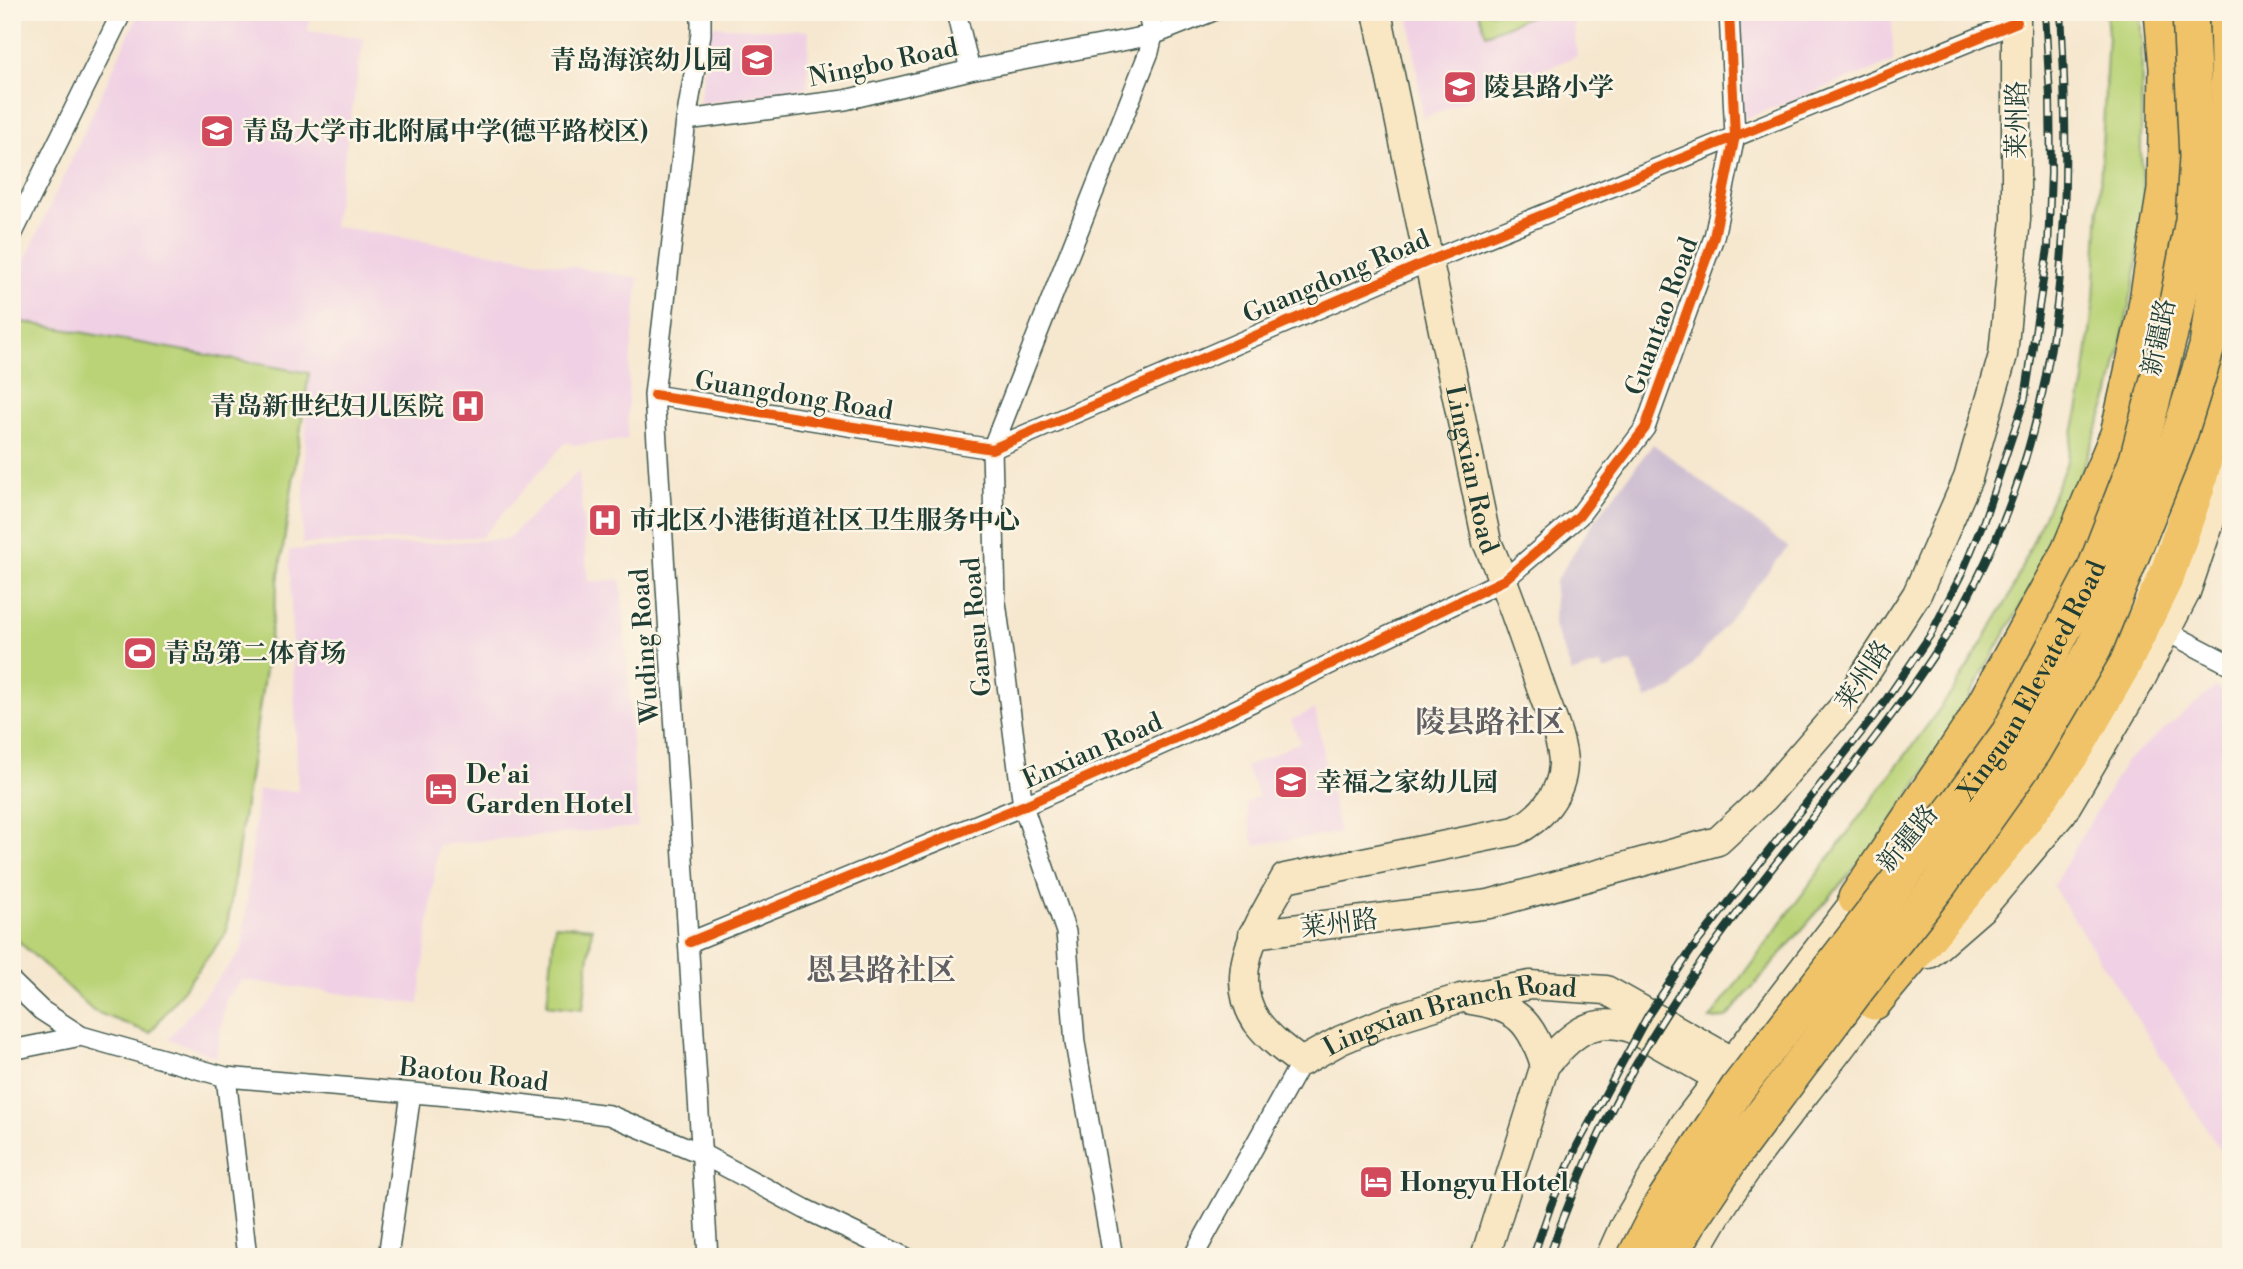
<svg xmlns="http://www.w3.org/2000/svg" width="2243" height="1269" viewBox="0 0 2243 1269" font-family="'Libre Bodoni','Noto Serif SC',serif">
<rect width="100%" height="100%" fill="#fcf5e5"/>
<filter id="ink" filterUnits="userSpaceOnUse"><feTurbulence type="fractalNoise" baseFrequency=".0143" numOctaves="2"/><feDisplacementMap in="SourceGraphic" scale="14" xChannelSelector="R" yChannelSelector="G"/><feConvolveMatrix kernelMatrix="1 2 1 2 8 2 1 2 1" color-interpolation-filters="sRGB"/></filter>
<filter id="wash" filterUnits="userSpaceOnUse"><feTurbulence type="fractalNoise" baseFrequency=".00686" numOctaves="4" result="noise"/><feDisplacementMap in="SourceGraphic" scale="28" xChannelSelector="R" yChannelSelector="G"/><feGaussianBlur stdDeviation="1.57" result="paint"/><feColorMatrix in="noise" values="0 0 0 0 0 0 0 0 0 0 0 0 0 0 0 0 0 1.4 0 .05"/><feComposite in="paint" operator="in"/></filter>
<g filter="url(#wash)">
<rect width="100%" height="100%" fill="#f6e7cf"/>
<path fill="#f0d0e4" d="M139 12H311L308 31 364 38 333 226 639 278 629 371 627 440 575 445 566 442 482 537 302 544 308 373 12 320V289Z
M1409 12H1573L1577 56 1423 118Z
M1740 12H1892L1893 62 1743 119Z
M711 26 809 31 807 88 699 104Z
M579 471 588 582 621 579 638 827 438 845 419 1004 242 980 226 998 216 1057 168 1039 242 950 258 790 298 791 289 550 507 539Z
M2215 687 2231 695V1167L2053 886 2126 761Z
M1315 709 1339 833 1254 845 1245 803 1259 796 1245 767 1300 742 1291 720Z"/>
<path fill="#cebed1" d="M1653 444 1788 547 1674 688 1646 699 1632 662 1604 671 1601 664 1572 673 1554 626 1555 582 1590 527Z"/>
<path fill="#bad377" stroke="#6c8856" stroke-width="2" d="M1478 12H1540L1486 34Z
M2106 12H2140L2142 46 2141 153 2144 203 2135 278 2110 394 2070 503 2043 567 1933 760 1879 840 1726 1018 1710 1019 1955 688 2008 599 2066 465 2083 388 2094 300 2108 34Z
M12 320 309 373 226 933 150 1033 93 1011 12 935Z
M555 925 592 928 583 1009 547 1005Z"/>
</g>
<g filter="url(#ink)">
<g fill="none" stroke-linecap="round" stroke-linejoin="round">
<g stroke="#3f564b" stroke-width="22">
<path id="street" d="M701 12V34L686 120 654 395 708 1257
M956 12 970 70
M686 120 845 100 970 70 1153 35 1211 12
M12 235 122 12
M654 395 992 449 1429 261 2017 22
M2166 631 2231 665
M690 942 1023 806 1192 731 1504 580 1579 516 1645 428 1714 237 1735 136 1729 12
M12 982 41 1010 81 1036
M12 1050 81 1036 226 1077 472 1098 609 1115 700 1153 805 1209 905 1257
M226 1077 247 1257
M388 1257 411 1093
M1113 1257 1075 1043 1066 932 1023 806 996 602 992 449 1149 52 1153 35 1147 12
M1193 1257 1301 1062"/>
</g>
<g stroke="#3f564b" stroke-width="31">
<g id="secondary">
<path id="s1" d="M1377 12 1487 542C1508 589 1524 639 1541 688 1549 712 1563 740 1563 765 1562 794 1540 820 1515 831L1285 878C1261 921 1224 973 1257 1022 1269 1038 1285 1050 1301 1062L1341 1040 1389 1020 1461 998 1530 985 1606 990 1732 1061 1789 1113"/>
<path d="M2106 659 2154 551 2183 470"/>
<path d="M1253 934 1489 904 1718 841 1764 798 1845 705 1917 594 1968 478 2003 355 2016 219V12"/>
<path d="M1929 954 1983 907 2063 812 2139 683 2186 592 2231 459"/>
<path d="M1471 1000C1517 1007 1531 1021 1545 1065"/>
<path d="M1485 1257 1545 1065C1571 1036 1590 1015 1631 1028L1733 1086"/>
<path d="M1610 1257 1623 1228 1686 1122 1869 883"/>
<path d="M1693 1257C1743 1157 1825 1078 1885 985"/>
</g>
</g>
<g stroke="#3f564b" stroke-width="38">
<path id="highway" d="M1856 898 1974 723 2069 551 2118 434 2144 319 2165 190 2167 68 2162 12
M1874 1002 2012 836 2074 751 2123 665 2167 575 2197 487 2231 357"/>
</g>
<use href="#street" stroke="#fff" stroke-width="19"/>
<use href="#secondary" stroke="#f9e7c3" stroke-width="28"/>
<use href="#highway" stroke="#f0c369" stroke-width="35"/>
<g stroke="#1f3d34" stroke-width="8">
<path id="rail" d="M1533 1257 1551 1205 1577 1146 1647 1017 1690 952 1881 707 1931 634 1962 573 1984 520 2025 398 2048 248 2051 173 2050 97 2045 12
M1549 1257C1585 1152 1637 1052 1702 961 1780 851 1872 752 1945 638 1957 621 1965 601 1975 583 2068 403 2072 210 2061 12"/>
</g>
<use href="#rail" stroke="#fcf5e5" stroke-width="5" stroke-dasharray="16" stroke-linecap="butt"/>
<g stroke="#3f564b" stroke-width="38" stroke-linecap="butt">
<g id="highway-bridge">
<path id="s2" d="M1635 1257 1662 1204 1738 1088 1959 802 2009 733 2094 571 2137 460 2174 318 2193 220 2197 157 2190 12"/>
<path d="M1670 1257 1691 1218 1738 1148 1857 989 1938 886 2034 751 2094 648 2177 443 2207 347 2230 165 2227 12"/>
</g>
</g>
<use href="#highway-bridge" stroke="#f0c369" stroke-width="35"/>
<g stroke="#fcf5e5" stroke-width="15">
<path id="cycleway" d="M654 395 992 449 1429 261 2017 22
M690 942 1023 806 1192 731 1504 580 1579 516 1645 428 1714 237 1735 136 1729 12"/>
</g>
<use href="#cycleway" stroke="#e8590c" stroke-width="10"/>
</g>
</g>
<defs>
<g id="school-square" transform="scale(1.75)"><rect x="-9" y="-9" width="18" height="18" rx="4" fill="#d1495b" stroke="#fcf5e5"/><path d="M0-5L7-2L0 1L-7-2ZM-4 1L0 2.5L4 1V4Q0 6-4 4Z" fill="#fff"/></g>
<g id="hospital-square" transform="scale(1.75)"><rect x="-9" y="-9" width="18" height="18" rx="4" fill="#d1495b" stroke="#fcf5e5"/><path d="M-5-5h3v3.5h4V-5h3V5h-3V1.5h-4V5h-3Z" fill="#fff"/></g>
<g id="stadium-square" transform="scale(1.75)"><rect x="-9" y="-9" width="18" height="18" rx="4" fill="#d1495b" stroke="#fcf5e5"/><path d="M0-5a6.5 5 0 1 0 0 10a6.5 5 0 1 0 0-10ZM-3.5-1.8h7v3.6h-7Z" fill="#fff"/></g>
<g id="hotel-square" transform="scale(1.75)"><rect x="-9" y="-9" width="18" height="18" rx="4" fill="#d1495b" stroke="#fcf5e5"/><path d="M-6-4.5h1.5V1H6V5H4.5V3h-9V5H-6ZM-4 0a1.8 1.8 0 1 1 3.6 0ZM.5 0V-2.5h3Q6-2.5 6 0Z" fill="#fff"/></g>
</defs>
<g fill-rule="evenodd">
<use href="#school-square" x="757" y="60"/>
<use href="#school-square" x="1460" y="87"/>
<use href="#school-square" x="217" y="131"/>
<use href="#hospital-square" x="468" y="406"/>
<use href="#hospital-square" x="605" y="520"/>
<use href="#stadium-square" x="140" y="653"/>
<use href="#school-square" x="1291" y="782"/>
<use href="#hotel-square" x="441" y="789"/>
<use href="#hotel-square" x="1376" y="1182"/>
</g>
<g text-anchor="middle" stroke-width="5" stroke-linejoin="round" paint-order="stroke">
<g font-size="26" font-weight="bold" fill="#1f3d34" stroke="#fcf5e5" text-anchor="start">
<text x="732" y="69" text-anchor="end">青岛海滨幼儿园</text>
<text x="1484" y="96">陵县路小学</text>
<text x="242" y="140">青岛大学市北附属中学(德平路校区)</text>
<text x="444" y="415" text-anchor="end">青岛新世纪妇儿医院</text>
<text x="630" y="529">市北区小港街道社区卫生服务中心</text>
<text x="164" y="662">青岛第二体育场</text>
<text x="466" y="783">De'ai<tspan x="466" dy="30">Garden Hotel</tspan></text>
<text x="1316" y="791">幸福之家幼儿园</text>
<text x="1400" y="1191">Hongyu Hotel</text>
</g>
<g font-size="26" fill="#1f3d34" stroke="#fcf5e5">
<text transform="translate(883 62) rotate(-12)" y="9">Ningbo Road</text>
<text transform="translate(2016 120) rotate(-90)" y="9">莱州路</text>
<text transform="translate(1336 276) rotate(-23)" y="9">Guangdong Road</text>
<text transform="translate(1661 316) rotate(-70)" y="9">Guantao Road</text>
<text transform="translate(2158 337) rotate(-78)" y="9">新疆路</text>
<text transform="translate(794 395) rotate(9)" y="9">Guangdong Road</text>
<text dy="9" stroke="none"><textPath href="#s1" startOffset="467">Lingxian Road</textPath></text>
<text transform="translate(976 627) rotate(-95)" y="9">Gansu Road</text>
<text transform="translate(644 646) rotate(-94)" y="9">Wuding Road</text>
<text transform="translate(1863 675) rotate(-56)" y="9">莱州路</text>
<text dy="9" stroke="none"><textPath href="#s2" startOffset="702">Xinguan Elevated Road</textPath></text>
<text transform="translate(1092 750) rotate(-24)" y="9">Enxian Road</text>
<text transform="translate(1907 838) rotate(-50)" y="9">新疆路</text>
<text transform="translate(1339 923) rotate(-7)" y="9">莱州路</text>
<text dy="9" stroke="none"><textPath href="#s1" startOffset="1472">Lingxian Branch Road</textPath></text>
<text transform="translate(474 1074) rotate(6)" y="9">Baotou Road</text>
</g>
<g font-size="30" font-weight="bold" fill="#605f64" stroke="#fcf5e5">
<text x="1490" y="732">陵县路社区</text>
<text x="881" y="980">恩县路社区</text>
</g>
</g>
<rect width="2243" height="1269" fill="none" stroke="#fcf5e5" stroke-width="42"/>
</svg>
